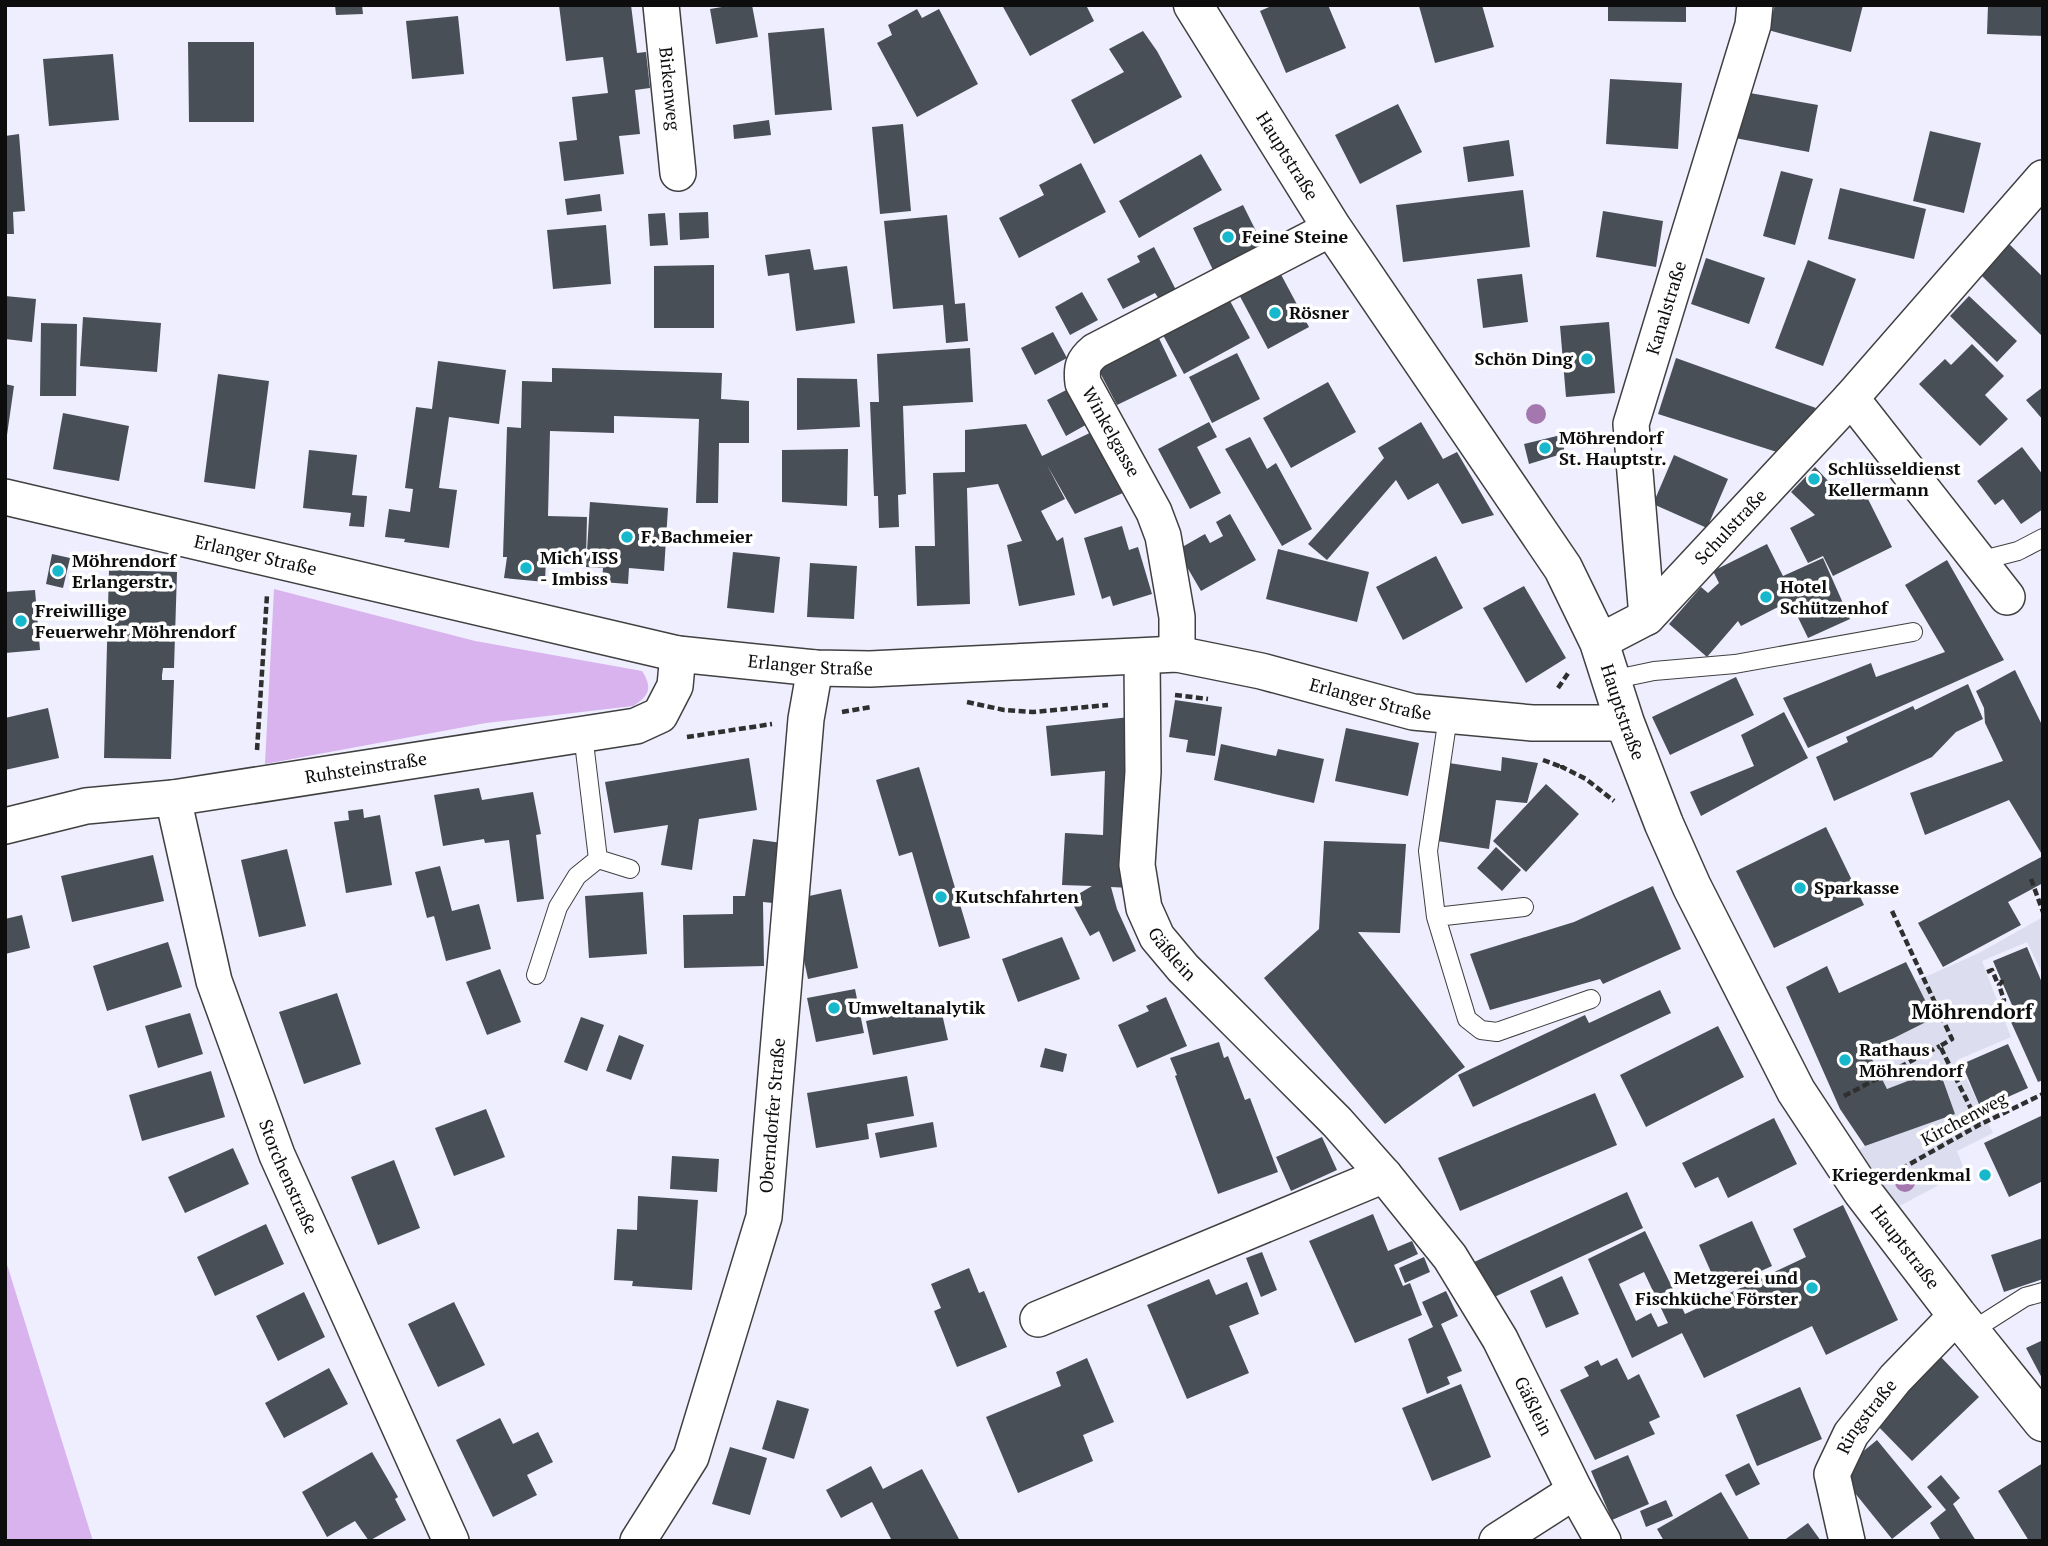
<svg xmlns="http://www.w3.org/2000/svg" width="2048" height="1546" viewBox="0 0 2048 1546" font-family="'PT Serif',serif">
<rect width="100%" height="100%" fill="#eef"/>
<path fill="#d9b3ee" d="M274 589 475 641 642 671C653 688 649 696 633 706L486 723 265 764Z
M5 1258 93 1541H5Z"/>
<path fill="#dcdef0" d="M2043 917V975L2027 942 1982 961 2011 1037 1957 1060 1993 1133 1957 1151 1965 1171 1894 1209 1853 1154 1865 1146 1955 1114 1939 1069 1887 1089 1868 1051 1934 1018 1916 981 1979 953Z"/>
<path fill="#494f57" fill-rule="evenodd" d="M335 5H362L363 14 336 15Z
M559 5H631L637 53 646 52 650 88 635 90 640 134 619 136 624 174 564 181 559 142 577 140 572 97 608 93 603 57 566 61Z
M734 5H752L758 37 716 44 710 9Z
M1002 5H1086L1094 21 1030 56Z
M1274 5H1328L1346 48 1286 73 1260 11Z
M1423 5H1482L1494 47 1435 63 1419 6Z
M1608 5H1686V22L1608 21Z
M1775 5H1863L1851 52 1768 30Z
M1988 5H2043V36L1987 34Z
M917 9 922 18 939 9 978 84 917 117 877 43 892 35 888 25Z
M458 16 464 74 412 79 406 21Z
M824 28 832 110 775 115 768 33Z
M1143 31 1157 51 1182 97 1094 144 1071 100 1124 72 1109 49Z
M188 42H254V122H189Z
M113 54 119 120 49 126 43 59Z
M1610 79 1682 83 1678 149 1606 144Z
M1744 92 1818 105 1809 152 1735 138Z
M1398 104 1422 152 1360 184 1335 135Z
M769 120 771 135 734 139 733 125Z
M903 124 911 211 880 214 872 127Z
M1930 131 1981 143 1964 213 1913 201Z
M19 134 25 211 13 212 14 234H5V136Z
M1509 140 1514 176 1468 182 1463 147Z
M1201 154 1222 190 1139 238 1119 201Z
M1081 163 1106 212 1019 258 999 218 1044 195 1039 185Z
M1781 171 1813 179 1795 245 1763 236Z
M1840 188 1926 209 1914 259 1828 239Z
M1523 190 1530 247 1403 262 1396 205Z
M600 194 602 211 567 215 565 199Z
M1243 205 1263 245 1213 270 1193 228Z
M1603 211 1663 221 1656 267 1596 257Z
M708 212 709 238 680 240 679 213Z
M665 213 668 245 650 246 648 214Z
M947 215 955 304 965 303 968 341 946 343 943 305 893 309 884 221Z
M606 225 611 284 553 289 547 230Z
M2004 239 2043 277V337L1975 269Z
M1154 247 1176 290 1159 299 1155 293 1123 309 1107 279 1140 262 1137 256Z
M810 249 814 270 847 266 855 323 796 331 789 273 768 276 765 255Z
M1706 258 1765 278 1749 324 1691 304Z
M1808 260 1856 279 1823 366 1775 348Z
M714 265V328H654V266Z
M1277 267 1309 327 1268 349 1236 289Z
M1522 274 1528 322 1483 328 1477 279Z
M1082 292 1098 320 1070 335 1055 307Z
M5 296 36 299 32 342 5 339Z
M1969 296 2017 341 1997 362 1950 316Z
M1229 299 1250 338 1184 374 1163 335Z
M83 317 161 323 157 372 80 366Z
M1609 322 1615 393 1566 397 1560 326Z
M41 323 77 324 76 396H40Z
M1053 332 1067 358 1035 375 1021 348Z
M1156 332 1177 376 1117 405 1095 363Z
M1972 344 2004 376 1985 395 2008 419 1980 446 1919 384 1945 359 1951 365Z
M970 348 973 402 903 406 906 494 898 495 899 527 879 528 878 496H874L870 402H879L877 354Z
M1237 353 1260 399 1212 423 1189 377Z
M1676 358 1816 408 1780 453 1658 414Z
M438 361 506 370 499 424 449 417 439 488 457 490 449 548 404 542 405 539 385 537 389 509 410 512 413 489 405 488 416 407 432 409Z
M552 368 722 373 721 399 749 401V443H719L718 503H696L699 419 614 416V433L550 431 548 516 587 517 586 558H546L545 582 504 578 507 557H503L507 427 521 428 522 381 552 382Z
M218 374 269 381 255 489 204 482Z
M797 378 857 379 860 427 797 430Z
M1328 382 1356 432 1291 468 1263 418Z
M5 384 14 386 7 435H5Z
M1072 387 1091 422 1066 436 1047 400Z
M2043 387V420L2026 400Z
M63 413 129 426 119 481 53 469Z
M1209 422 1217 437 1197 447 1221 493 1190 509 1158 449Z
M1421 422 1443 459 1457 452 1494 515 1462 524 1438 483 1408 500 1396 480 1327 560 1308 544 1384 458 1378 448Z
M1026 424 1042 456 1100 428 1132 489 1075 514 1047 465 1065 499 1041 511 1057 541 1063 537 1075 595 1019 606 1007 545 1022 541 998 484 967 488 970 604 917 606 915 546H935L933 473 965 472V430Z
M1561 435 1565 453 1529 464 1524 444Z
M1250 437 1267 469 1276 463 1312 529 1282 546 1225 449Z
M2022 447 2043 475V509L2021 524 2003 499 1995 505 1977 481Z
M848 449 847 506 782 502V450Z
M309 450 357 455 352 495 367 496 364 527 349 526 351 513 303 508Z
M1674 455 1728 479 1707 528 1653 504Z
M1815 467 1846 500 1864 491 1892 547 1833 576 1823 556 1808 563 1790 528 1815 515 1791 492Z
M590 502 668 508 664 571 629 568 628 584 602 582 603 568 586 567Z
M1230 514 1256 560 1201 591 1177 550 1205 534 1210 543 1223 536 1216 522Z
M1122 526 1129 550 1138 547 1152 594 1113 606 1110 596 1102 599 1084 538Z
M1767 544 1783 576 1823 558 1850 619 1808 638 1790 601 1741 626 1738 621 1707 657 1669 624 1701 587 1708 593 1719 583 1713 571Z
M1278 549 1369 572 1357 622 1266 599Z
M733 552 780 557 774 613 727 608Z
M52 554 70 558 63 588 46 584Z
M1436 556 1463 608 1403 640 1376 587Z
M1947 560 2004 660 1808 748 1783 698 1871 663 1876 677 1945 652 1905 585Z
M810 563 857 566 854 619 807 617Z
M109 570 177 572 174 668H163L162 675V680H174L171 759 104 758Z
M1524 586 1566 658 1526 683 1483 608Z
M35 590 40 650 5 653V592Z
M2015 670 2043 727V883L2008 902 2021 925 1943 967 1918 923 2043 856 2009 800 1925 835 1910 793 2003 761 1985 723 1984 708 1976 691Z
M1736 677 1754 715 1670 755 1652 717Z
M1968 684 1983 719 1956 732 1932 757 1834 801 1816 757 1848 742 1846 737 1913 706 1915 710Z
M1175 700 1222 707 1215 756 1186 752 1188 740 1169 737Z
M48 708 59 758 5 770V718Z
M1784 712 1808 758 1701 816 1690 792 1754 766 1741 735Z
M1130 717 1131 888 1111 887 1117 909 1136 951 1113 962 1099 931 1090 936 1070 899 1092 886 1062 885 1065 833 1103 835 1105 771 1051 776 1046 726Z
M1346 728 1419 743 1408 796 1335 781Z
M1221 744 1276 756 1278 749 1324 759 1314 803 1214 780Z
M1502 757 1538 763 1527 803 1496 800 1489 849 1437 841 1449 763 1501 771Z
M749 758 757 810 699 819 692 870 661 865 668 825 614 833 605 782Z
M919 767 970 938 939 947 912 852 899 856 876 780Z
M1546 784 1579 814 1526 872 1493 841Z
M479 788 482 800 533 792 541 834 536 835 544 899 517 902 509 840 485 843 484 839 443 846 434 795Z
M363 809 364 818 380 815 392 885 346 893 334 822 349 820 348 811Z
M1826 827 1864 905 1774 948 1736 871Z
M753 839 782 843 773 903 763 902 764 966 684 968 683 915 733 914V896H745Z
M1324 841 1406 844 1400 933 1358 932 1465 1067 1385 1124 1264 978 1319 929Z
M1496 847 1521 870 1502 891 1477 868Z
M287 849 306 926 259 937 241 860Z
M153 855 164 901 72 922 61 876Z
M440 866 452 911 479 904 491 949 446 961 434 916 427 918 415 872Z
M1653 886 1681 949 1603 984 1600 979 1490 1010 1470 954 1574 922Z
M841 889 858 968 808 979 796 923 800 898Z
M643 892 647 954 589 958 585 896Z
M22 915 30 948 5 954V919Z
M1062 937 1080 979 1018 1002 1002 959Z
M168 942 182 987 107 1011 93 966Z
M2027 947 2043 985V1080L2038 1082 2011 1022 2018 1019 1993 961Z
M1906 962 1934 1018 1868 1051 1887 1089 1939 1069 1955 1114 1865 1146 1840 1109 1786 987 1827 966 1839 993Z
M500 969 521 1022 487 1035 466 982Z
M855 989 864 1033 816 1042 807 998Z
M1660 990 1671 1013 1473 1107 1458 1075 1585 1015 1589 1023Z
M337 993 361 1064 304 1084 279 1012Z
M1166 997 1187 1046 1137 1068 1118 1025 1149 1011 1146 1006Z
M940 1005 948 1040 873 1055 866 1021Z
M190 1013 203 1054 158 1068 145 1026Z
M581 1017 604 1025 587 1071 564 1062Z
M1718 1026 1744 1077 1646 1127 1620 1075Z
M619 1035 644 1045 631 1080 606 1071Z
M1219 1042 1224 1058 1228 1056 1245 1100 1250 1098 1278 1172 1218 1194 1175 1076 1177 1075 1170 1058Z
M2008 1044 2028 1088 1981 1109 1962 1064Z
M1045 1048 1067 1054 1063 1072 1040 1067Z
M211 1071 225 1117 142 1141 129 1095Z
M907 1076 914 1116 867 1124 869 1139 816 1148 807 1093Z
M1595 1093 1617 1145 1460 1211 1438 1158Z
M486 1109 505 1157 454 1176 435 1128Z
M2043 1115V1181L2009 1197 1984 1143Z
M1774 1118 1797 1164 1728 1198 1718 1177 1695 1188 1682 1163Z
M933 1122 937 1147 880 1158 875 1133Z
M1322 1137 1337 1170 1291 1191 1276 1157Z
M233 1148 249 1184 185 1213 168 1177Z
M672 1156 719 1159 717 1192 670 1189Z
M394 1160 420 1228 378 1245 351 1177Z
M1627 1192 1643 1228 1488 1300 1472 1263Z
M638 1196 698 1200 692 1290 632 1286 633 1281 614 1280 617 1229 637 1230Z
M1843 1205 1898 1320 1826 1355 1812 1326 1704 1378 1682 1333 1632 1358 1588 1259 1645 1231 1685 1314 1806 1257 1793 1229ZM1644 1272 1668 1323 1658 1327 1651 1313 1636 1321 1619 1284Z
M1373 1214 1388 1251 1412 1241 1418 1254 1394 1265 1403 1286 1410 1283 1422 1315 1355 1343 1309 1241Z
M1752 1221 1772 1266 1719 1290 1699 1245Z
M266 1224 284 1264 215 1296 197 1257Z
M2043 1238V1279L2004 1292 1991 1255Z
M1262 1252 1277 1290 1261 1297 1246 1258Z
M1424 1257 1430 1272 1405 1283 1399 1268Z
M969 1268 979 1293 984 1291 1007 1347 957 1367 934 1311 941 1308 931 1284Z
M1562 1276 1579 1314 1546 1328 1530 1291Z
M1209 1279 1216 1295 1247 1282 1259 1314 1229 1326 1249 1373 1187 1399 1147 1305Z
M1446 1291 1458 1316 1441 1324 1462 1371 1447 1377 1450 1384 1427 1394 1408 1339 1433 1327 1422 1302Z
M304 1292 325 1337 278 1361 256 1316Z
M454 1302 485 1365 438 1387 408 1324Z
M2043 1340V1380L2026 1348Z
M1939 1355 1979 1397 1912 1461 1872 1420Z
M1087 1358 1114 1422 1083 1435 1093 1461 1018 1493 986 1417 1061 1386 1056 1372Z
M1617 1358 1628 1380 1639 1374 1660 1417 1649 1422 1655 1434 1595 1460 1560 1390 1589 1376 1584 1367 1598 1360 1601 1366Z
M329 1368 348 1404 284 1438 265 1403Z
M1461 1384 1491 1457 1432 1481 1402 1408Z
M1800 1387 1822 1439 1757 1466 1736 1415Z
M777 1400 809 1409 794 1459 762 1449Z
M500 1418 513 1444 538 1432 553 1462 527 1475 537 1495 493 1517 456 1440Z
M1877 1440 1932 1507 1892 1539 1838 1472Z
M730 1447 767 1458 750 1515 712 1504Z
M372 1452 398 1497 395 1499 406 1520 369 1541 355 1521 327 1537 302 1492Z
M1628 1455 1649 1504 1612 1520 1591 1471Z
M1749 1463 1760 1484 1736 1496 1725 1475Z
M2043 1463V1541H2029L1998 1491Z
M871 1466 883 1489 922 1469 960 1541H892L872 1502 841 1518 826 1490Z
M1941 1475 1960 1498 1953 1504 1976 1541H1941L1930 1523 1946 1510 1927 1487Z
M1721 1492 1750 1541H1664L1657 1529Z
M1666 1500 1673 1516 1646 1527 1640 1511Z
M1808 1523 1821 1541H1783Z"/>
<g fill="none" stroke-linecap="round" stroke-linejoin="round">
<g stroke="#404040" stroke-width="20">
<path id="service" d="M1979 561 2018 551 2043 538
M1611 680 1654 671 1735 664 1913 632
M1448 717 1428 851 1436 917 1467 1019 1481 1030 1497 1032 1591 999
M583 734 598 859
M1436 917 1524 907
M536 975 558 907 577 876 598 859 630 869
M1970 1332 2025 1297 2043 1292"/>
</g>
<g stroke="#404040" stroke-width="38">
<g id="minor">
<path id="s1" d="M661 5 678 173"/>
<path d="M1851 398 2007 597"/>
<path id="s2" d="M5 497 678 654 815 668 870 669 1177 654 1261 671 1413 712 1532 723H1625"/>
<path id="s3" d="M1647 617 1631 424 1753 25 1755 5"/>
<path id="s4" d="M1599 642 1647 617 1851 398 2043 178"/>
<path d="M1177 654V617L1163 536 1154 512 1083 383C1081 367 1083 361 1095 351L1332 228"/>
<path id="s5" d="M1142 657 1143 772 1137 865 1144 908 1157 937 1183 968 1337 1122 1384 1175 1450 1257 1500 1339 1575 1491 1603 1541"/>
<path id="s6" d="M173 798 214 981 277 1155 451 1541"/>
<path id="s7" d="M5 826 86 806 173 798 636 726 660 715 675 686 678 654"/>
<path d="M1038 1319 1384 1175"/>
<path id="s8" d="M638 1541 691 1457 764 1217 806 719 815 668"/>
<path d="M1497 1541 1575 1491"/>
<path id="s9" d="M1847 1541 1832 1474 1851 1434 1895 1379 1957 1315"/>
</g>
</g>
<g stroke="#404040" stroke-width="41">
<g id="tertiary">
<path id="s10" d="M1193 5 1332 228 1563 568 1599 642 1625 723 1664 824 1692 887 1796 1091 1862 1191 1957 1315 2043 1422"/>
</g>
</g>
<path stroke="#2f2f2f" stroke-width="4.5" stroke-dasharray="7 3.5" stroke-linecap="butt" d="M1558 688 1569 672
M1175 695 1208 699
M967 702 1004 710 1033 712 1108 705
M842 712 871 707
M687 737 772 724
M257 750 267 595
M1543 760 1562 767
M1562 765V767L1586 779 1614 801
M2031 879 2043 912
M1892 911 1952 1039 1940 1046 1979 1125
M1987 972 1992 970 1997 982H2002L1999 985 2004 1000 1999 1004
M1844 1096 1940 1046
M1892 1174 1979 1125 2043 1094"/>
<use href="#service" stroke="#fff" stroke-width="18"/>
<use href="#minor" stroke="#fff" stroke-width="35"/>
<use href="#tertiary" stroke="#fff" stroke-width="38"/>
</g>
<g fill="#a478ae">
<circle cx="1536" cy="414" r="10"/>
<circle cx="1905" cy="1182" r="10"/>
</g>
<g fill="#17b7cc" stroke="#fff" stroke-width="2.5">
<circle cx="1228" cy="237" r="7"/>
<circle cx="1275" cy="313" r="7"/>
<circle cx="1587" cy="359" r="7"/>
<circle cx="1545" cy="448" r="7"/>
<circle cx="1814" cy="479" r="7"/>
<circle cx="627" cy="537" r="7"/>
<circle cx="526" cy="568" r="7"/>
<circle cx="58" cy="571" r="7"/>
<circle cx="1766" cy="597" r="7"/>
<circle cx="21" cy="621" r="7"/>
<circle cx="1800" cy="888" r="7"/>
<circle cx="941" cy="897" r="7"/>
<circle cx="834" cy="1008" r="7"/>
<circle cx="1845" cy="1060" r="7"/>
<circle cx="1985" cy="1175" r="7"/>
<circle cx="1812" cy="1288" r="7"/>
</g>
<g text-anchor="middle" stroke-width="7" stroke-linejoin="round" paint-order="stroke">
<g font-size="18" fill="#0d0d0d" stroke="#fff">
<text dy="6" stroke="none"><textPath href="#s1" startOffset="84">Birkenweg</textPath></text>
<text dy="6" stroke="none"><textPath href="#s10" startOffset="178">Hauptstraße</textPath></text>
<text dy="6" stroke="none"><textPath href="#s3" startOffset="315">Kanalstraße</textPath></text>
<text transform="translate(1111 432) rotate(61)" y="6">Winkelgasse</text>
<text dy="6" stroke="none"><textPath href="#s4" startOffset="177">Schulstraße</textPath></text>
<text dy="6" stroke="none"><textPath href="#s2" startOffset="257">Erlanger Straße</textPath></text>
<text dy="6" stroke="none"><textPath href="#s2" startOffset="824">Erlanger Straße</textPath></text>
<text dy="6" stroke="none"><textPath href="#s2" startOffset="1390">Erlanger Straße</textPath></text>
<text dy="6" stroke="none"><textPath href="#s10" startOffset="830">Hauptstraße</textPath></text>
<text dy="6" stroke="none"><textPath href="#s7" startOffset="366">Ruhsteinstraße</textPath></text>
<text dy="6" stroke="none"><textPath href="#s5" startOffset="306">Gäßlein</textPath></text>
<text dy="6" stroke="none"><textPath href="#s8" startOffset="452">Oberndorfer Straße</textPath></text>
<text transform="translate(1964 1119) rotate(-28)" y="6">Kirchenweg</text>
<text dy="6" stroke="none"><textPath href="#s6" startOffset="397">Storchenstraße</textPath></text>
<text dy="6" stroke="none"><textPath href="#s10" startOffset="1438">Hauptstraße</textPath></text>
<text dy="6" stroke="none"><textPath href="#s5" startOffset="889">Gäßlein</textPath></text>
<text dy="6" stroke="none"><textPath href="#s9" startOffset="136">Ringstraße</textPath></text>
</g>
<g font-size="18" font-weight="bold" fill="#0d0d0d" stroke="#fff" text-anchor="start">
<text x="1242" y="243">Feine Steine</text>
<text x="1289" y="319">Rösner</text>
<text x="1573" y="365" text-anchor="end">Schön Ding</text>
<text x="1559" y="444">Möhrendorf<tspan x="1559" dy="21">St. Hauptstr.</tspan></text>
<text x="1828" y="475">Schlüsseldienst<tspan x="1828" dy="21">Kellermann</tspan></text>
<text x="641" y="543">F. Bachmeier</text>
<text x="540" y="564">Mich' ISS<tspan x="540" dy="21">- Imbiss</tspan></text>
<text x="72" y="567">Möhrendorf<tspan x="72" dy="21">Erlangerstr.</tspan></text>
<text x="1780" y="593">Hotel<tspan x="1780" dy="21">Schützenhof</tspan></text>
<text x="35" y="617">Freiwillige<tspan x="35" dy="21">Feuerwehr Möhrendorf</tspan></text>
<text x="1814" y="894">Sparkasse</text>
<text x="955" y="903">Kutschfahrten</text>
<text x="848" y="1014">Umweltanalytik</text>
<text x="1859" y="1056">Rathaus<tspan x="1859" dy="21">Möhrendorf</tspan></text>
<text x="1971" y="1181" text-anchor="end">Kriegerdenkmal</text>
<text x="1798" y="1284" text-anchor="end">Metzgerei und<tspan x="1798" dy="21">Fischküche Förster</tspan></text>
</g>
<g font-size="21" font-weight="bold" fill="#0d0d0d" stroke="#fff">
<text x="1972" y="1019">Möhrendorf</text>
</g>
</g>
<rect width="2048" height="1546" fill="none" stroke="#0d0d0d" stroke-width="14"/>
</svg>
